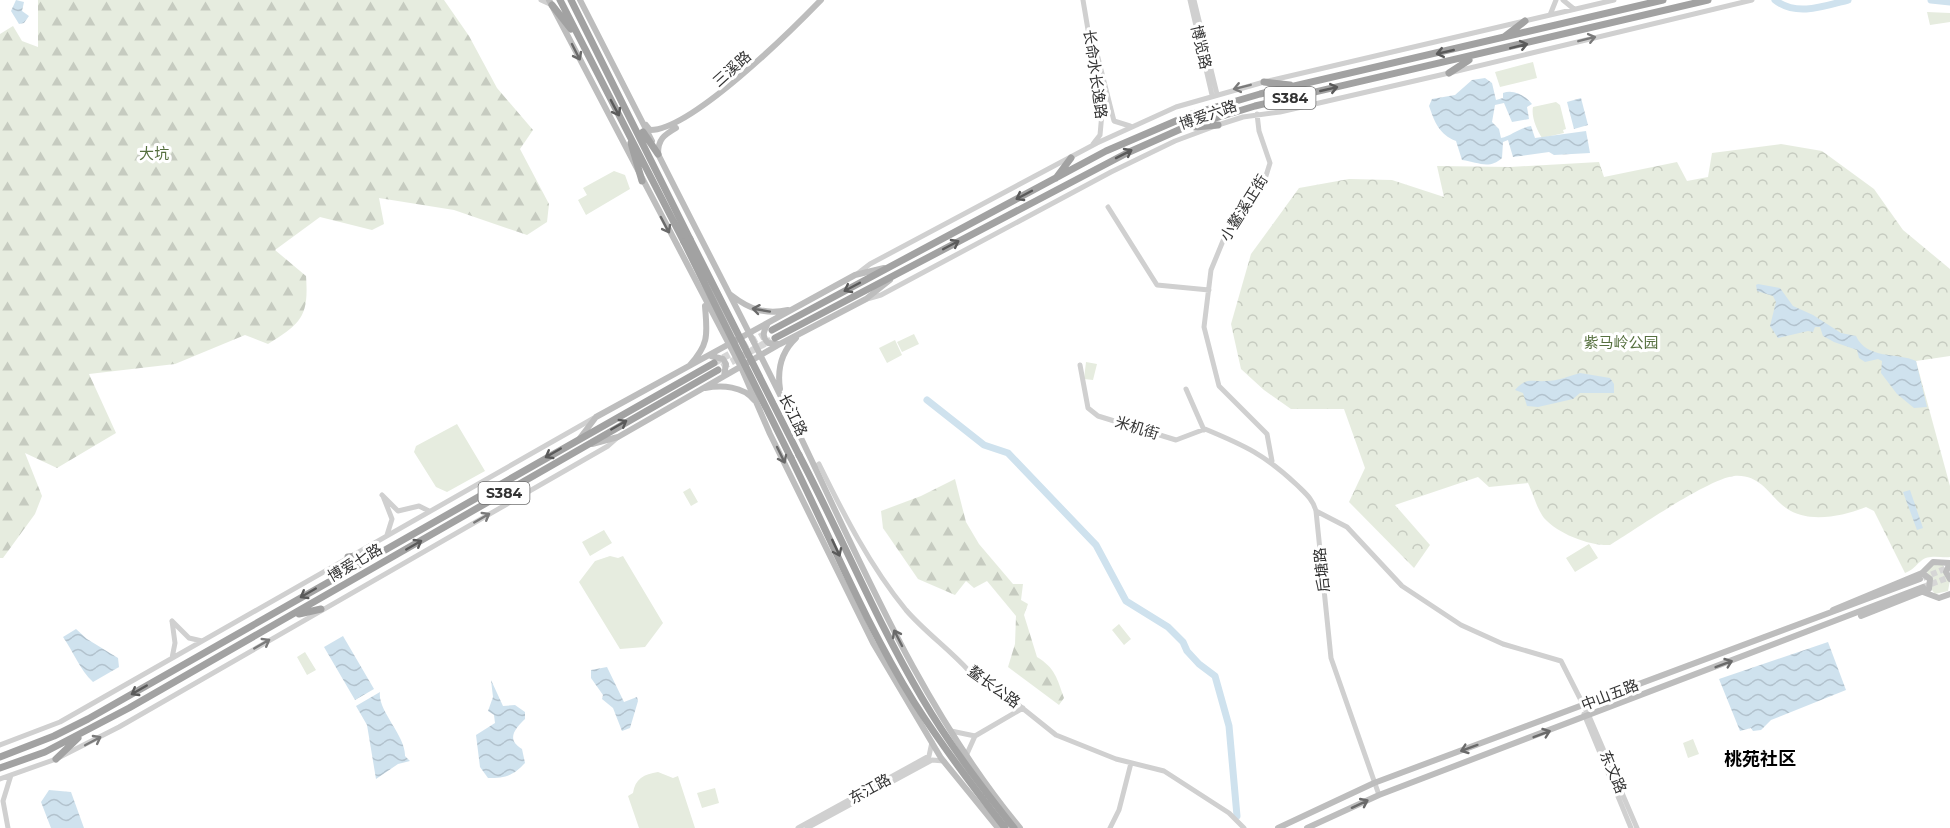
<svg xmlns="http://www.w3.org/2000/svg" width="1950" height="828" viewBox="0 0 1950 828" font-family="Montserrat,'Noto Sans SC',sans-serif">
<defs>
<pattern id="forest-firs" width="22" height="20" patternUnits="userSpaceOnUse" patternTransform="scale(1.5)"><rect width="22" height="20" fill="#e6ecdf"/><path d="M5 1l3.5 6h-7zM16 11l3.5 6h-7z" fill="#c6cbc0"/></pattern>
<pattern id="park-crowns" width="20" height="18" patternUnits="userSpaceOnUse" patternTransform="scale(1.5)"><rect width="20" height="18" fill="#e6ecdf"/><path d="M2 6a3 3 0 1 1 6 0M12 15a3 3 0 1 1 6 0" fill="none" stroke="#c6cbc0"/></pattern>
<pattern id="water-waves" width="16" height="10" patternUnits="userSpaceOnUse" patternTransform="scale(1.5)"><rect width="16" height="10" fill="#cfe2ee"/><path d="M0 5q4-4 8 0t8 0" fill="none" stroke="#b2c2cd"/></pattern>
</defs>
<rect width="100%" height="100%" fill="#fff"/>
<path fill="#e6ecdf" d="M1927 12 1950 13V22L1930 25Z
M1533 62 1537 78 1500 87 1495 72Z
M1556 102 1560 105 1566 129 1563 130 1564 133 1542 138C1537 130 1531 117 1533 107Z
M614 171 625 175 630 189 586 215 578 200 587 195 583 188Z
M914 334 919 344 902 352 897 342Z
M895 340 902 355 887 363 879 348Z
M1086 362 1097 364 1093 380 1084 379Z
M457 424 485 471 447 492 436 487 414 452 416 446Z
M690 488 698 502 691 506 683 492Z
M604 530 612 543 590 556 582 542Z
M1589 544 1598 558 1575 572 1566 558Z
M610 556 618 558 623 556 663 623 645 647 620 649 579 582 595 561Z
M1932 564 1943 565 1945 574 1950 580 1948 591 1935 594 1932 590V580L1925 569Z
M1119 624 1131 639 1124 645 1112 630Z
M305 652 316 670 307 675 297 657Z
M1693 739 1699 754 1688 758 1683 743Z
M658 772 673 778 678 776 695 828H639L628 796 633 793C635 779 644 774 658 772Z
M715 788 719 803 702 808 697 793Z"/>
<path fill="url(#forest-firs)" d="M38 0H444L469 36 497 88 533 130 520 149 549 204 547 222 527 235 454 210 379 198 384 224 372 230 320 217 275 250 306 276C309 317 301 323 268 344L245 335 175 364 89 374 116 433 57 468 25 453 42 496 35 514 3 558H0V34L13 26 22 41 38 47Z
M955 479 966 522 979 544 1013 584H1023L1021 600 1028 604 1024 615 1037 657C1055 668 1057 678 1064 698L1059 705 1008 667 1015 644 1016 616 987 581 974 588 966 581 955 595 918 579 883 528 881 511 921 496Z"/>
<path fill="url(#park-crowns)" d="M1781 144 1822 151 1874 189 1903 230 1950 269V356L1916 361 1950 486V557C1940 558 1929 554 1921 561 1915 566 1913 570 1905 573L1874 511 1866 507C1844 516 1808 524 1786 508 1768 495 1761 474 1734 476 1708 479 1636 529 1610 545 1590 546 1558 534 1544 518 1537 509 1533 493 1528 483L1489 487 1478 477 1395 505 1430 545 1414 568 1349 502 1365 468 1344 409H1291L1264 390 1241 369 1231 324 1251 254 1299 188 1349 179 1392 180 1444 197 1437 166 1510 167 1599 162 1604 177 1677 162 1687 181 1708 177 1712 153Z"/>
<path fill="url(#water-waves)" d="M16 0 24 2 22 11 29 16 24 23 19 24 11 11Z
M1485 78 1492 83 1496 100 1503 98V93C1513 89 1525 95 1532 104L1527 107 1529 119 1512 122 1504 103 1495 105 1492 122 1499 129 1501 138C1511 136 1519 128 1531 126L1535 138 1586 131 1590 153 1554 155 1549 152 1513 157 1508 140 1503 142 1502 158C1489 170 1478 162 1462 160L1456 141C1439 134 1435 123 1429 106L1432 99 1455 95 1472 80Z
M1581 98 1588 125 1574 129 1567 102Z
M1758 284 1780 288 1793 306 1813 315 1841 333 1856 336C1867 360 1897 352 1916 361L1927 407 1914 408 1897 394 1881 373 1882 361 1878 359 1865 362 1859 358 1857 350 1834 342 1823 336 1820 327H1815L1813 332 1808 331 1778 338 1770 326 1776 302 1773 296 1757 291 1756 285Z
M1580 373 1610 378 1614 384V393H1580L1573 399 1538 407 1527 406 1523 393 1515 390C1526 377 1532 382 1546 381 1558 381 1569 376 1580 373Z
M1910 490 1923 528 1917 530 1903 492Z
M76 629 87 639 118 658 119 667 93 682C80 670 73 651 63 637Z
M343 636 374 689 355 700 324 647Z
M1828 642 1846 690 1771 720 1761 730 1753 731 1751 728 1740 731 1719 679Z
M607 667 624 702 637 697 638 701 630 728 622 731 613 708 602 699 603 695 591 678V670Z
M491 680 503 706 515 705 525 712V719C516 728 505 739 522 749L525 763C513 776 505 778 488 778L480 767 476 735 495 723 494 715 488 711 493 697Z
M380 692C377 710 406 736 405 756L410 761 398 764 376 779 367 725 356 706Z
M49 790 71 792 84 828H51L41 802Z"/>
<g fill="none" stroke-linecap="round" stroke-linejoin="round">
<path stroke="#cfe2ee" stroke-width="7" d="M1775 0C1796 17 1825 6 1848 0
M1931 0 1950 2
M927 400 984 445 1008 453 1096 545 1126 601 1168 627 1183 642 1187 651 1199 664 1215 676 1229 726 1237 816"/>
<path stroke="#d6d6d6" stroke-width="6" stroke-dasharray="6 3" stroke-linecap="butt" d="M1923 578 1949 567
M1923 587 1950 577"/>
<path stroke="#d6d6d6" stroke-width="7" stroke-dasharray="7 3.5" stroke-linecap="butt" d="M714 363 767 333
M722 367 771 340"/>
<path stroke="#d0d0d0" stroke-width="5" d="M541 0 552 5
M1083 0 1102 113 1100 135 1093 144
M1190 0 1212 95
M1194 0 1217 94
M1563 0 1574 9
M1550 15 1556 0
M1094 42 1114 121 1130 126
M1257 114 1259 131 1270 163 1265 179 1225 236 1211 270 1204 327 1219 386 1267 434 1272 461
M1108 207 1157 285 1209 290
M857 274 870 264 1097 143 1176 107 1264 82 1614 0
M867 299 881 295 1111 172 1175 141 1218 125 1243 117 1280 112 1449 73 1752 0
M1080 365 1088 408 1098 416 1176 440 1205 429C1246 446 1265 455 1297 485 1305 493 1313 499 1316 511L1331 658 1379 795
M1186 389 1204 430
M815 467 819 464C844 515 870 566 906 610 925 632 949 649 969 671L981 675 1056 735 1116 759 1164 771 1229 813 1244 828
M382 495 398 511 419 506 429 511
M383 496 392 519 387 535
M1316 511 1347 527 1402 586 1461 625 1503 644 1561 661 1589 716 1637 828
M172 621 189 638 202 641
M172 658 175 643 172 621
M1584 714 1631 828
M951 731 975 736 1023 708
M0 745 60 722 594 418
M966 756 975 736
M0 779 56 759 119 727 608 446 617 438
M871 793 932 760 944 761
M8 828 3 801 11 775
M798 828 929 756 932 742
M807 828 853 803
M1110 828 1119 810 1131 763"/>
<path stroke="#bdbdbd" stroke-width="6" d="M549 0 741 367 770 434 873 643 941 758 998 828
M580 0 652 141
M646 125 650 130C690 131 791 31 821 0
M656 150C704 246 755 341 801 438 865 572 924 712 1020 828
M658 154C658 139 664 135 676 128
M731 295C749 309 765 315 788 310
M767 325C763 333 762 336 768 343L779 344
M711 356 723 359 726 364 724 376
M690 365C710 343 707 333 705 306
M705 388C722 385 743 386 754 400
M780 389C777 369 781 352 796 338
M580 438 596 417 855 275 884 268
M592 444 618 437 780 344 866 299 890 280
M1950 563 1946 572 1950 579
M1923 592 1939 598 1950 594
M1833 610 1922 573 1933 562 1950 563
M1861 616 1929 589 1930 579 1922 573
M1278 828 1374 783 1920 579
M1307 828 1379 795 1923 587"/>
<path stroke="#a2a2a2" stroke-width="7" d="M560 0 684 242
M571 0 690 239
M552 5 571 29
M1504 37 1525 21
M1449 73 1469 60
M1264 82 1290 85
M1195 127 1218 125
M643 132 658 154
M631 143 642 181
M1056 178 1071 158
M772 330 1106 151 1192 114 1260 94 1663 0
M775 338 1127 153 1183 128 1255 106 1708 0
M799 455C841 535 876 620 922 698 949 744 981 786 1014 828
M791 458C831 539 866 625 914 702 942 746 973 787 1005 828
M348 557 372 554
M299 614 321 609
M0 757 54 736 88 719 714 363
M56 759 78 738
M0 768 45 752 129 708 718 370"/>
<path stroke="#a2a2a2" stroke-width="7" d="M690 239 799 455
M684 242 791 458"/>
</g>
<defs><path id="oneway-shaft" d="M-6 0H5M1.5-3L5.5 0L1.5 3" fill="none" stroke-width="1.6" stroke-linecap="round" stroke-linejoin="round" transform="scale(1.5)"/></defs>
<g stroke="#7a7a7a">
<use href="#oneway-shaft" transform="translate(1587 39) rotate(-14)"/>
<use href="#oneway-shaft" transform="translate(1242 87) rotate(166)"/>
<use href="#oneway-shaft" transform="translate(482 518) rotate(-30)"/>
<use href="#oneway-shaft" transform="translate(262 644) rotate(-30)"/>
<use href="#oneway-shaft" transform="translate(93 741) rotate(-28)"/>
</g>
<g stroke="#5a5a5a">
<use href="#oneway-shaft" transform="translate(1519 46) rotate(-14)"/>
<use href="#oneway-shaft" transform="translate(1445 52) rotate(167)"/>
<use href="#oneway-shaft" transform="translate(1329 89) rotate(-13)"/>
<use href="#oneway-shaft" transform="translate(615 108) rotate(62)"/>
<use href="#oneway-shaft" transform="translate(1124 154) rotate(-27)"/>
<use href="#oneway-shaft" transform="translate(1024 195) rotate(152)"/>
<use href="#oneway-shaft" transform="translate(951 245) rotate(-28)"/>
<use href="#oneway-shaft" transform="translate(852 287) rotate(152)"/>
<use href="#oneway-shaft" transform="translate(619 425) rotate(-30)"/>
<use href="#oneway-shaft" transform="translate(553 453) rotate(150)"/>
<use href="#oneway-shaft" transform="translate(414 545) rotate(-30)"/>
<use href="#oneway-shaft" transform="translate(836 548) rotate(65)"/>
<use href="#oneway-shaft" transform="translate(308 593) rotate(150)"/>
<use href="#oneway-shaft" transform="translate(139 690) rotate(150)"/>
</g>
<g stroke="#6a6a6a">
<use href="#oneway-shaft" transform="translate(576 52) rotate(63)"/>
<use href="#oneway-shaft" transform="translate(665 225) rotate(62)"/>
<use href="#oneway-shaft" transform="translate(761 310) rotate(-170)"/>
<use href="#oneway-shaft" transform="translate(781 455) rotate(64)"/>
<use href="#oneway-shaft" transform="translate(898 638) rotate(-117)"/>
<use href="#oneway-shaft" transform="translate(1724 664) rotate(-21)"/>
<use href="#oneway-shaft" transform="translate(1542 734) rotate(-21)"/>
<use href="#oneway-shaft" transform="translate(1469 748) rotate(160)"/>
<use href="#oneway-shaft" transform="translate(1360 804) rotate(-25)"/>
</g>
<g text-anchor="middle" stroke-width="6" stroke-linejoin="round" paint-order="stroke">
<g fill="#fff" stroke="#707070" stroke-width="1.5">
<rect x="1264.5" y="87" width="51" height="22" rx="4.5"/>
<rect x="478.5" y="482" width="51" height="22" rx="4.5"/>
</g>
<g font-size="14" font-weight="bold" fill="#333">
<text x="1290" y="103">S384</text>
<text x="504" y="498">S384</text>
</g>
<g font-size="15" fill="#333" stroke="#fff">
<text transform="translate(1201 47) rotate(77)" y="5">博览路</text>
<text transform="translate(732 69) rotate(-42)" y="5">三溪路</text>
<text transform="translate(1095 74) rotate(82)" y="5">长命水长逸路</text>
<text transform="translate(1208 115) rotate(-19)" y="5">博爱六路</text>
<text transform="translate(1244 208) rotate(-58)" y="5">小鳌溪正街</text>
<text transform="translate(793 415) rotate(64)" y="5">长江路</text>
<text transform="translate(1137 428) rotate(17)" y="5">米机街</text>
<text transform="translate(355 563) rotate(-30)" y="5">博爱七路</text>
<text transform="translate(1322 570) rotate(-96)" y="5">后塘路</text>
<text transform="translate(994 687) rotate(36)" y="5">鳌长公路</text>
<text transform="translate(1610 695) rotate(-21)" y="5">中山五路</text>
<text transform="translate(1613 772) rotate(67)" y="5">东文路</text>
<text transform="translate(870 789) rotate(-29)" y="5">东江路</text>
</g>
<g font-size="15" fill="#56703f" stroke="#fff">
<text x="154" y="159">大坑</text>
<text x="1621" y="348">紫马岭公园</text>
</g>
<g font-size="18" font-weight="bold" fill="#000" stroke="#fff">
<text x="1760" y="765">桃苑社区</text>
</g>
</g>
</svg>
